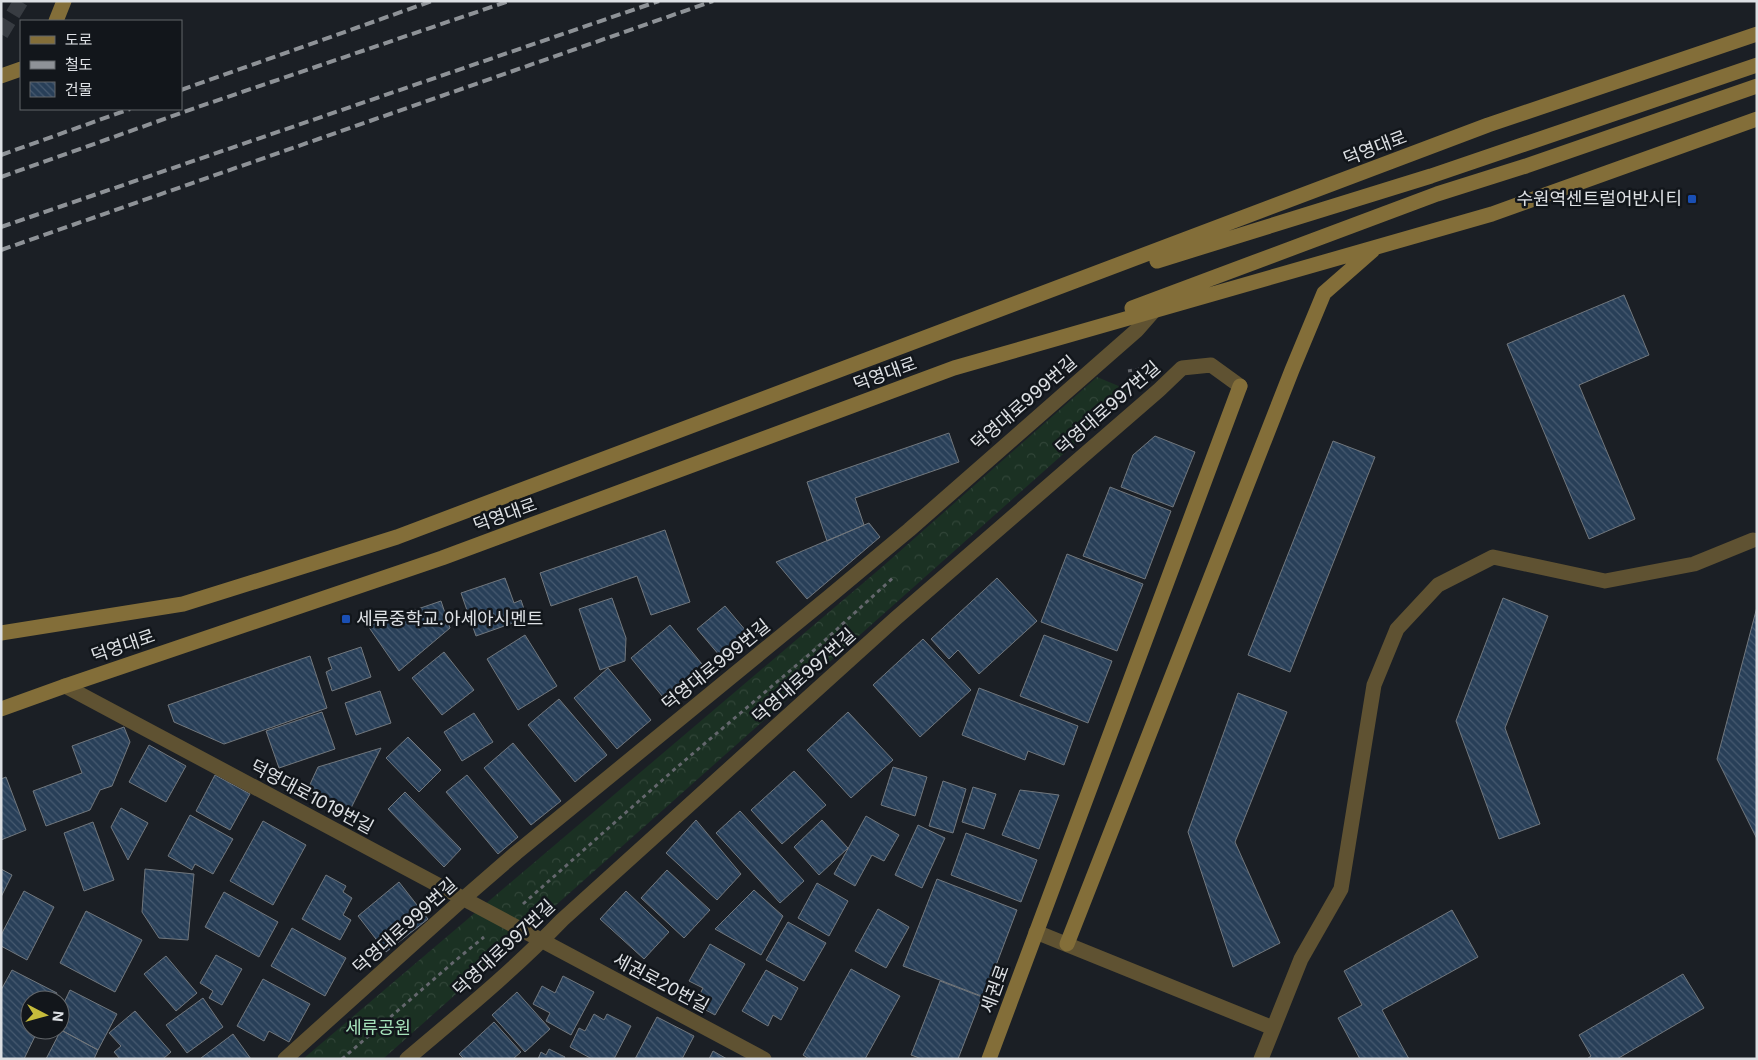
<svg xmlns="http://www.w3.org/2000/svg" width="1758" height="1060" viewBox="0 0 1758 1060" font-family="Inter,'Noto Sans KR',sans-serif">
<defs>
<pattern id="forest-crowns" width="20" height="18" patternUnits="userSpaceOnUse" patternTransform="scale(1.25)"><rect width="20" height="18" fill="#1b3123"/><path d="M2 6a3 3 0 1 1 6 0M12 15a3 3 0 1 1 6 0" fill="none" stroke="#314538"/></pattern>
<pattern id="building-back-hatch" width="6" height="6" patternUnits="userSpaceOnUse" patternTransform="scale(1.25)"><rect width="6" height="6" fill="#283f58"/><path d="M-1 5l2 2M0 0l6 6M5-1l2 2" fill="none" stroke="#475a70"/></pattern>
</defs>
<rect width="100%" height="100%" fill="#1b1f25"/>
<path fill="url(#forest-crowns)" d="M1097 377 1133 392 383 1059H303L882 567Z"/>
<path fill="url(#building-back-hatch)" stroke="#71777d" d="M1624 295 1649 355 1579 385 1635 519 1589 539 1507 344Z
M949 433 959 462 855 498 864 525 827 541 807 482Z
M1155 436 1195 452 1173 507 1121 487 1133 455Z
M1333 441 1375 457 1290 672 1248 655Z
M1110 487 1171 511 1145 579 1083 556Z
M869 523 880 537 807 599 776 562Z
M665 530 690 602 651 615 637 576 551 606 540 573Z
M1067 554 1143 584 1117 651 1041 622Z
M505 578 514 603 521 600 527 618 476 636 461 593Z
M997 578 1037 621 979 674 958 650 949 659 931 639Z
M612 598 626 638 625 661 600 670 579 609Z
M1503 598 1548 616 1505 728 1540 824 1499 839 1456 721Z
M441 601 450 628 399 671 368 626Z
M725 606 752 638 725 662 697 629Z
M1757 607V839L1717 759Z
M670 625 706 669 667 702 631 658Z
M525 635 557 686 518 710 487 659Z
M1044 635 1112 661 1088 723 1020 696Z
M923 639 971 690 920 737 873 685Z
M361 647 371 677 332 691 326 672 332 669 328 658Z
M444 652 474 690 442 715 412 678Z
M310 656 327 708 224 744 174 722 168 705Z
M608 668 651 720 617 749 574 698Z
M979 688 1078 726 1064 765 1028 751 1025 760 962 735Z
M380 691 391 723 356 735 345 703Z
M1238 693 1287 712 1235 842 1280 943 1233 967 1188 832Z
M559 699 607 755 575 782 528 725Z
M322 712 335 749 279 768 266 731Z
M848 712 893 760 851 798 807 750Z
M474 713 493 742 462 761 444 732Z
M124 727 130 742 112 786 100 790 90 810 46 826 33 791 82 773 72 746Z
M408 737 441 770 419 792 386 758Z
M513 743 561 801 531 825 484 768Z
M149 745 186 766 166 802 129 782Z
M381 748 348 814 306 793 318 767Z
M893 767 927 777 915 816 881 805Z
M794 771 826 805 782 844 751 810Z
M215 775 250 794 230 830 196 811Z
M467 775 518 837 498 854 446 792Z
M6 777 26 830 1 840V779Z
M943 781 966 789 953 833 929 826Z
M973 787 996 794 984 829 962 822Z
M1020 790 1059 795 1039 849 1002 835Z
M405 792 461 849 444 867 388 809Z
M121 808 148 823 128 860 111 827Z
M740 811 804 881 780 903 716 833Z
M190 815 233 839 213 874 195 864 192 870 168 856Z
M866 816 899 835 884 861 872 855 855 886 834 874Z
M696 820 741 874 717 900 666 853Z
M822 820 848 848 819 875 794 847Z
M263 821 306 845 273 905 230 881Z
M93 822 114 880 84 891 64 833Z
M918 825 945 838 922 888 895 875Z
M966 833 1037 860 1021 902 951 875Z
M1 869 12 875 1 897Z
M145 869 194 874 188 940 159 938 142 912Z
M667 870 710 910 684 938 641 898Z
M326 875 346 886 343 892 352 898 343 915 351 920 340 940 302 919Z
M937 879 1017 910 984 997 903 966Z
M399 882 428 919 386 952 358 916Z
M817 883 848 901 829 936 798 918Z
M754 890 783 916 761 955 715 929Z
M24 891 54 907 27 960 1 946V935Z
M626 891 669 932 644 959 600 919Z
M224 892 278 922 259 957 205 927Z
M878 909 909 927 886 968 855 951Z
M1452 910 1478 957 1382 1010 1409 1059H1360L1338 1018 1362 1005 1344 971Z
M86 911 142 940 115 992 60 963Z
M788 922 826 943 804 981 766 960Z
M292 928 346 958 325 996 271 966Z
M710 944 745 964 715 1015 702 1008 707 999 700 994 703 988 689 981Z
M216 955 242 969 222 1005 209 998 213 991 200 983Z
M166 956 197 993 176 1011 144 974Z
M851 969 900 996 865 1059H809L803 1055Z
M12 970 57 993 53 1000H30V1030H38L24 1059H1V990Z
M766 970 798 988 781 1020 773 1015 768 1026 742 1011Z
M1683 974 1704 1008 1617 1059H1587L1591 1056 1579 1035Z
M563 976 594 992 571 1035 546 1021 550 1013 533 1004 542 986 555 993Z
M263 979 310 1004 289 1042 269 1031 264 1041 237 1026Z
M940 981 982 997 958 1059H922L911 1055Z
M70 990 117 1014 98 1050 61 1030 63 1025 60 1023V1011Z
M517 992 550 1029 525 1052 492 1015Z
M203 998 223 1027 187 1053 166 1025Z
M135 1011 171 1052 163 1059H120L114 1052 121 1046 109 1033Z
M594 1014 604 1020 607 1014 631 1026 614 1059H592L570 1047 579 1028 585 1031Z
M657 1017 694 1036 682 1059H635Z
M494 1022 521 1052 513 1059H464L459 1054Z
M61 1030 98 1050 94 1059H46Z
M233 1034 251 1059H202L201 1058Z
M549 1049 565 1057 564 1059H538L541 1052 546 1055Z
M713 1051 727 1059H709Z"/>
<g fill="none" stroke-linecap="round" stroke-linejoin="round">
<path stroke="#383c42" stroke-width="15" stroke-dasharray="15 8" stroke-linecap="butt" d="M1 34 21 1"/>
<path stroke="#64676d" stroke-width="3" stroke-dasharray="4 4" stroke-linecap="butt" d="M1128 371 1146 368
M523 904 676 768 812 652 895 576
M342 1059 456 960 484 937"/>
<path stroke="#5f5232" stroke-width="15" d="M1036 932 1273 1028
M1261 1059 1301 959 1341 889 1374 685 1397 629 1438 585 1493 557 1605 581 1694 564 1753 540"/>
<path stroke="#5f5232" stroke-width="15" d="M65 686 764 1059
M285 1059 463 899 516 853 830 596 909 530 1137 330 1158 306
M407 1059C460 1014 514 970 562 920L895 619 1159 390 1182 368 1211 365 1240 386"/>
<path stroke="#836e39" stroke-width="15" d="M56 21 64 1
M1 76 21 69
M1157 261 1431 176 1757 65
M1132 308 1437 194 1526 166 1757 86
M1 633 183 604 397 537 1488 125 1757 34
M1 709 65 686 442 558 954 368 1492 214 1757 119
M1067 944 1292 370 1324 293 1373 250
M989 1059 1240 386"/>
<path stroke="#8e9297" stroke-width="4" stroke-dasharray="10 5" stroke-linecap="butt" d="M181 90 432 1
M1 155 130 109
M1 177 198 107 509 1
M1 227 659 1
M1 250 713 1"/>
</g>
<g fill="#1a4fb4" stroke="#12161b" stroke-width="2">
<rect x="1687" y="194" width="10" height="10" rx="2.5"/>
<rect x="341" y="614" width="10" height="10" rx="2.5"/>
</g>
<g text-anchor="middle" stroke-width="5" stroke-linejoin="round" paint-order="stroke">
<g font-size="18" fill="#dde0e4" stroke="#12161b">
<text transform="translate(1375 148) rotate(-21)" y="6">덕영대로</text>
<text transform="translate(885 374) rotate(-20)" y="6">덕영대로</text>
<text transform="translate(1024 403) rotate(-41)" y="6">덕영대로999번길</text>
<text transform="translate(1108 408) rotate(-41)" y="6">덕영대로997번길</text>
<text transform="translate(505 515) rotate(-20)" y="6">덕영대로</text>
<text transform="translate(123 646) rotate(-19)" y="6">덕영대로</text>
<text transform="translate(716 665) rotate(-39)" y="6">덕영대로999번길</text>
<text transform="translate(804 676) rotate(-42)" y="6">덕영대로997번길</text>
<text transform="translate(312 797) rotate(28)" y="6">덕영대로1019번길</text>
<text transform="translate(405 926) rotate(-42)" y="6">덕영대로999번길</text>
<text transform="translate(504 948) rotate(-43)" y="6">덕영대로997번길</text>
<text transform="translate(661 983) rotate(28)" y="6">세권로20번길</text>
<text transform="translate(995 989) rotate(-70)" y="6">세권로</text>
</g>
<g font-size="18" fill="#dde0e4" stroke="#12161b" text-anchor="end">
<text x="1682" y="205">수원역센트럴어반시티</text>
<text x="356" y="625" text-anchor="start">세류중학교.아세아시멘트</text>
</g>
<g font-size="18" fill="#a5e1ba" stroke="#12161b">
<text x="378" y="1034">세류공원</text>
</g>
</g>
<rect width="1758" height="1060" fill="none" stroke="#dde0e4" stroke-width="5"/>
<rect x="20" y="20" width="162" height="90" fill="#12161b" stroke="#63676b"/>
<rect x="30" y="36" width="25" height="8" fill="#836e39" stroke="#63676b"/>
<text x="65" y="45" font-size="15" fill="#dde0e4">도로</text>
<rect x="30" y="61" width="25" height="8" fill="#8e9297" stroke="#63676b"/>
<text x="65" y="70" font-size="15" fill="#dde0e4">철도</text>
<rect x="30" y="82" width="25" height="15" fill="url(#building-back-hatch)" stroke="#63676b"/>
<text x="65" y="95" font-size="15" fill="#dde0e4">건물</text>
<g transform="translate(45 1015) rotate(96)"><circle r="24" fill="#12161b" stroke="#63676b"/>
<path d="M0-4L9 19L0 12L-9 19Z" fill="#c6bc3c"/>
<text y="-8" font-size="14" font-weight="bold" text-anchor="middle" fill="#dde0e4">N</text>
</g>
</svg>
